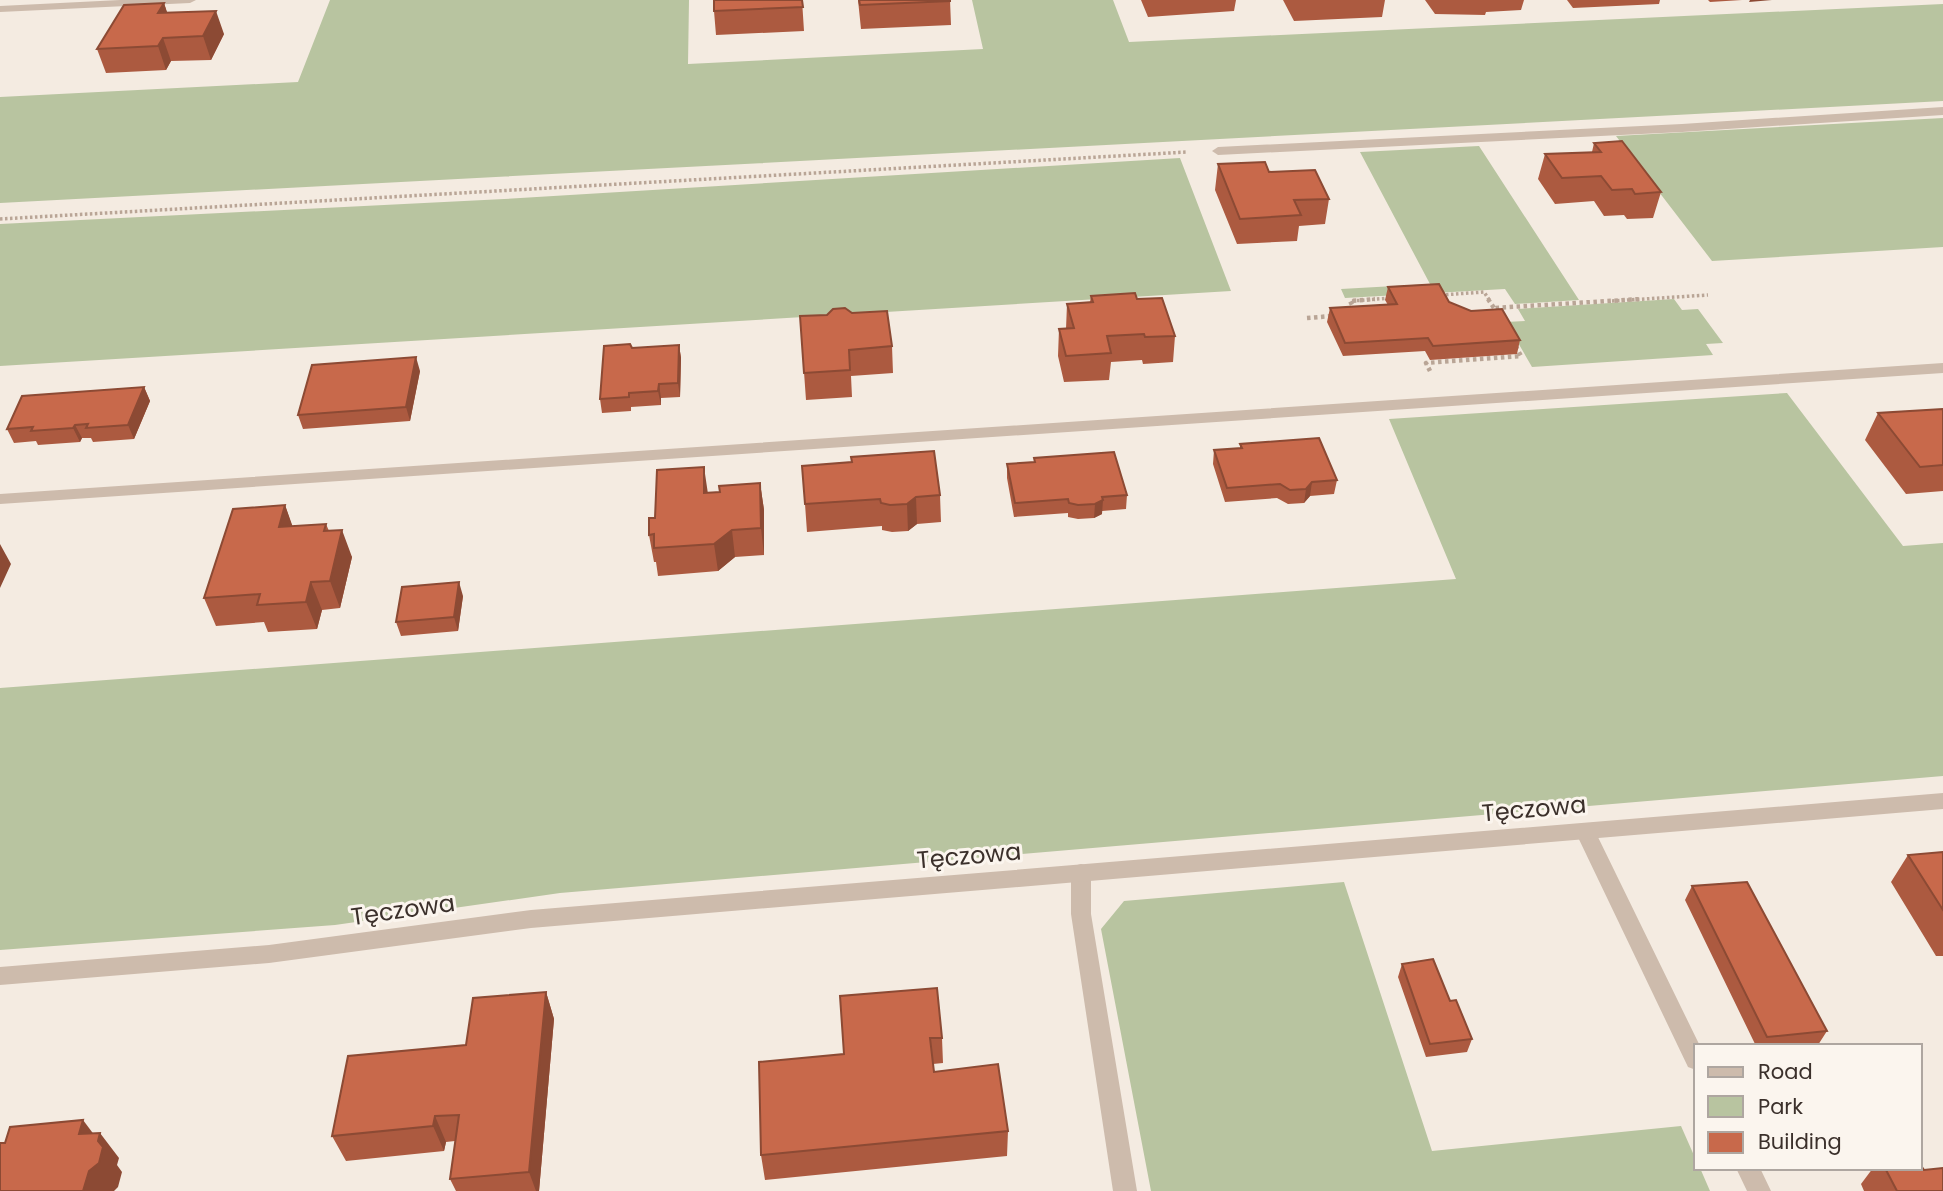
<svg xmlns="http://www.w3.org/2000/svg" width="1943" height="1191" viewBox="0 0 1943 1191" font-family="Poppins,sans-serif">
<rect width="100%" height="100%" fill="#f4ebe1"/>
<path fill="#b8c4a0" d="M330 0H689L688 64 983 49 972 0H1113L1129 42 1943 4V101L0 203V97L298 82Z
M1943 118V247L1712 261 1616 136Z
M1479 146 1579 300 1515 304 1505 289 1345 298 1341 289 1430 284 1360 152Z
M1180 158 1231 291 0 366V224L504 199Z
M1674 299 1682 310 1698 309 1723 343 1706 344 1713 355 1532 367 1506 322 1525 321 1518 309Z
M1787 393 1903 546 1943 543V776L560 893 335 925 0 950V688L1456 579 1389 419Z
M1344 882 1432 1151 1681 1126 1696 1160V1168H1700L1710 1191H1151L1101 929 1124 901Z"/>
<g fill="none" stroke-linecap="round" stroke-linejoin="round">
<path stroke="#b9a596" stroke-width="3.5" stroke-dasharray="2.5 2.5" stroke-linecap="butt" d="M0 219 1187 152
M1441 295 1484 292 1490 301
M1352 301 1390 298
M1612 301 1708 295"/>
<path stroke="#b9a596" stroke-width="4.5" stroke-dasharray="3.5 3.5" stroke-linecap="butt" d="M1488 299 1494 308
M1355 311 1350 301 1375 299
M1496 313 1494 308 1641 299
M1307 318 1332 316
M1430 371 1426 363 1521 356 1515 345"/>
<path fill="#cdbbac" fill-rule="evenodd" d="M1943 107V115L1682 132 1218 155 1212 151 1218 147 1682 124Z
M1585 823 1592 825 1595 831 1700 1046H1696V1070L1688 1067 1575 831 1578 825Z
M1081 864 1088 866 1091 872V914L1137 1191H1113L1071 914V872L1074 866Z
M1736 1168H1760L1771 1191H1747Z"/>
<path fill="#cdbbac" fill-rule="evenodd" d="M120 0H196L190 3 0 12V6Z
M1943 363V373L0 504V494Z
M1943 793V809L531 928 269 963 0 985V967L269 945 531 910Z"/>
</g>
<path fill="#ac5a40" d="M802 0 804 31 716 35 714 11Z
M858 0H950L951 25 861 29Z
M1141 0H1236L1234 11 1148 17Z
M1283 0H1385L1382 17 1294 21Z
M1425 0H1524L1521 10 1486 12 1485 15 1435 14Z
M1567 0H1660L1659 4 1573 8Z
M1708 0H1742L1710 2Z
M164 3 167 13 224 34 211 60 171 61 166 70 106 73 97 49Z
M1594 143 1661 192 1653 218 1627 219 1624 215 1604 216 1594 201 1555 204 1538 179 1545 154 1592 152Z
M1218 164 1269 172 1329 199 1325 224 1299 226 1297 241 1237 244 1215 190Z
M1388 287 1449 302 1520 340 1517 354 1430 360 1425 351 1343 356 1327 322 1330 308 1388 305 1385 300Z
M1091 296 1137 299 1175 336 1173 362 1143 364 1142 360 1111 362 1109 380 1064 382 1058 356 1059 329H1066L1067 304 1090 302Z
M800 316 892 346 893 373 851 376 852 397 806 400Z
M679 345 681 358 680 397 661 398V405L631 407V411L602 413 600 399 632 348Z
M420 371 410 421 303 429 298 415Z
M144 387 150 401 134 439 93 442 91 438H82L80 442 38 445 36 441 14 443 7 429Z
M1943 409V491L1906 494 1865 440 1878 413Z
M1240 444 1337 480 1334 494 1310 496 1304 503 1288 504 1277 498 1225 502 1213 464 1214 450 1240 448Z
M1034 458 1127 495 1126 509 1102 511V514L1094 518 1078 519 1068 517V513L1014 517 1007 478V464L1034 463Z
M760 483 764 510V555L735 557 718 571 658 576 656 562H654L649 535 655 518 707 493 720 492Z
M940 495 941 522 917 524 908 531 892 532 882 530V526L807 532 805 504Z
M285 505 292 526 326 524 329 531 352 557 340 608 322 610 317 629 268 632 264 622 216 626 204 598Z
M463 596 458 631 401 636 396 622Z
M1943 852V956H1936L1891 882 1908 855Z
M1692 886 1827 1031 1818 1045 1756 1046 1685 900Z
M1402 964 1450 1001 1472 1039 1467 1052 1426 1057 1398 977Z
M546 992 554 1019 539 1191H456L450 1179 455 1141 446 1142 444 1151 346 1161 332 1136Z
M840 996 942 1038 943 1063 933 1064 934 1072 1008 1131 1007 1156 765 1180 761 1155 844 1054Z
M1873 1168H1920L1924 1170 1943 1191H1864L1861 1184Z"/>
<path fill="#8c4a34" d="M1750 0H1772L1749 2Z
M164 3 172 27 158 13Z
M216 11 224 34 211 60 203 36Z
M163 38 171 61 166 70 158 46Z
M679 345 681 358 680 397 678 383Z
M416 357 420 371 410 421 406 407Z
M659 384 661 398V405L658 391Z
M144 387 150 401 134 439 128 425Z
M75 425 82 438 80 442 73 428Z
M704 467 708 494 704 493Z
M1312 482 1310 496 1304 503 1306 489Z
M760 483 764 510V555L761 528Z
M916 497 917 524 908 531 907 504Z
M1103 500 1102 514 1094 518 1095 504Z
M285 505 295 533 279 527Z
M342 530 352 557 340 608 330 581Z
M732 530 735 557 718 571 714 544Z
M0 544 11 564 0 588Z
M311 582 322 610 317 629 306 602Z
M459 582 463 596 458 631 454 617Z
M546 992 554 1019 539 1191H536L529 1172Z
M435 1116 446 1142 444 1151 433 1126Z
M83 1120 98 1140 100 1133 119 1158 117 1165 122 1172 118 1187 114 1191H83L89 1171 79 1134Z"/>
<path fill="#c8694b" stroke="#8c4a34" stroke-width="2" d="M714 0H802L803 7 714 11Z
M859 0H950V1L860 5Z
M164 3 158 13 216 11 203 36 163 38 158 46 97 49 124 5Z
M1622 141 1661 192 1635 194 1632 189 1612 190 1601 176 1562 178 1545 154 1601 152 1594 143Z
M1265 162 1269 172 1315 170 1329 199 1294 200 1301 215 1240 219 1218 164Z
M1439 284 1449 302 1471 311 1502 309 1520 340 1433 346 1428 338 1345 343 1330 308 1397 304 1388 287Z
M1135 293 1137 299 1162 298 1175 336 1145 337 1144 334 1107 336 1111 353 1066 356 1059 329 1074 328 1067 304 1093 302 1091 296Z
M845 308 852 313 887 311 892 346 849 350 850 370 804 373 800 316 827 315 833 309Z
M630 344 632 348 679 345 678 383 659 384 658 391 629 393V397L600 399 604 346Z
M416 357 406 407 298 415 312 365Z
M144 387 128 425 86 428 88 424 75 425 73 428 31 431 33 427 7 429 22 396Z
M1943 409V465L1920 467 1878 413Z
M1319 438 1337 480 1312 482 1306 489 1290 490 1280 484 1227 488 1214 450 1242 448 1240 444Z
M934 451 940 495 916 497 907 504 890 505 881 503 880 499 805 504 802 466 852 462 851 457Z
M1114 452 1127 495 1102 497 1103 500 1095 504 1078 505 1069 503 1068 499 1015 503 1007 464 1035 462 1034 458Z
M704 467V493L720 492 719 486 760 483 761 528 732 530 714 544 654 548V534L649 535V518H655L657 470Z
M285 505 279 527 326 524 324 531 342 530 330 581 311 582 306 602 257 605 260 594 204 598 233 509Z
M459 582 454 617 396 622 402 587Z
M1943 852V910L1908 855Z
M1747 882 1827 1031 1767 1037 1692 886Z
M1433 959 1450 1001 1456 1000 1472 1039 1430 1044 1402 964Z
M937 988 942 1038H930L934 1072 998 1064 1008 1131 761 1155 759 1062 844 1054 840 996Z
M546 992 529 1172 450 1179 459 1115 435 1116 433 1126 332 1136 348 1056 466 1045 473 998Z
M83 1120 79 1134 100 1133 98 1141 103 1147 99 1163 89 1171 83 1191H0V1143H5L10 1127Z
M1920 1164 1924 1170 1943 1168V1191H1897L1885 1168H1920Z"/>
<g text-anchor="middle" stroke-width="6" stroke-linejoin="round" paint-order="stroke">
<g font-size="24" fill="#3b302b" stroke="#fbf5ee">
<text transform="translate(1534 809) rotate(-5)" y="8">Tęczowa</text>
<text transform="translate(969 856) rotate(-5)" y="8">Tęczowa</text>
<text transform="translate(403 910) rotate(-8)" y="8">Tęczowa</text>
</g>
</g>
<rect x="1694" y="1044" width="228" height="126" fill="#fbf5ee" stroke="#aea6a0" stroke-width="2"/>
<rect x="1708" y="1067" width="35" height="10" fill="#cdbbac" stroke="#aea6a0" stroke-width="2"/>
<text x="1758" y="1079" font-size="21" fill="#3b302b">Road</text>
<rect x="1708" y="1096" width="35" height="21" fill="#b8c4a0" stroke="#aea6a0" stroke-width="2"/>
<text x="1758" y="1114" font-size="21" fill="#3b302b">Park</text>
<rect x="1708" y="1132" width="35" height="21" fill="#c8694b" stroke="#aea6a0" stroke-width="2"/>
<text x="1758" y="1149" font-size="21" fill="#3b302b">Building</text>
</svg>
